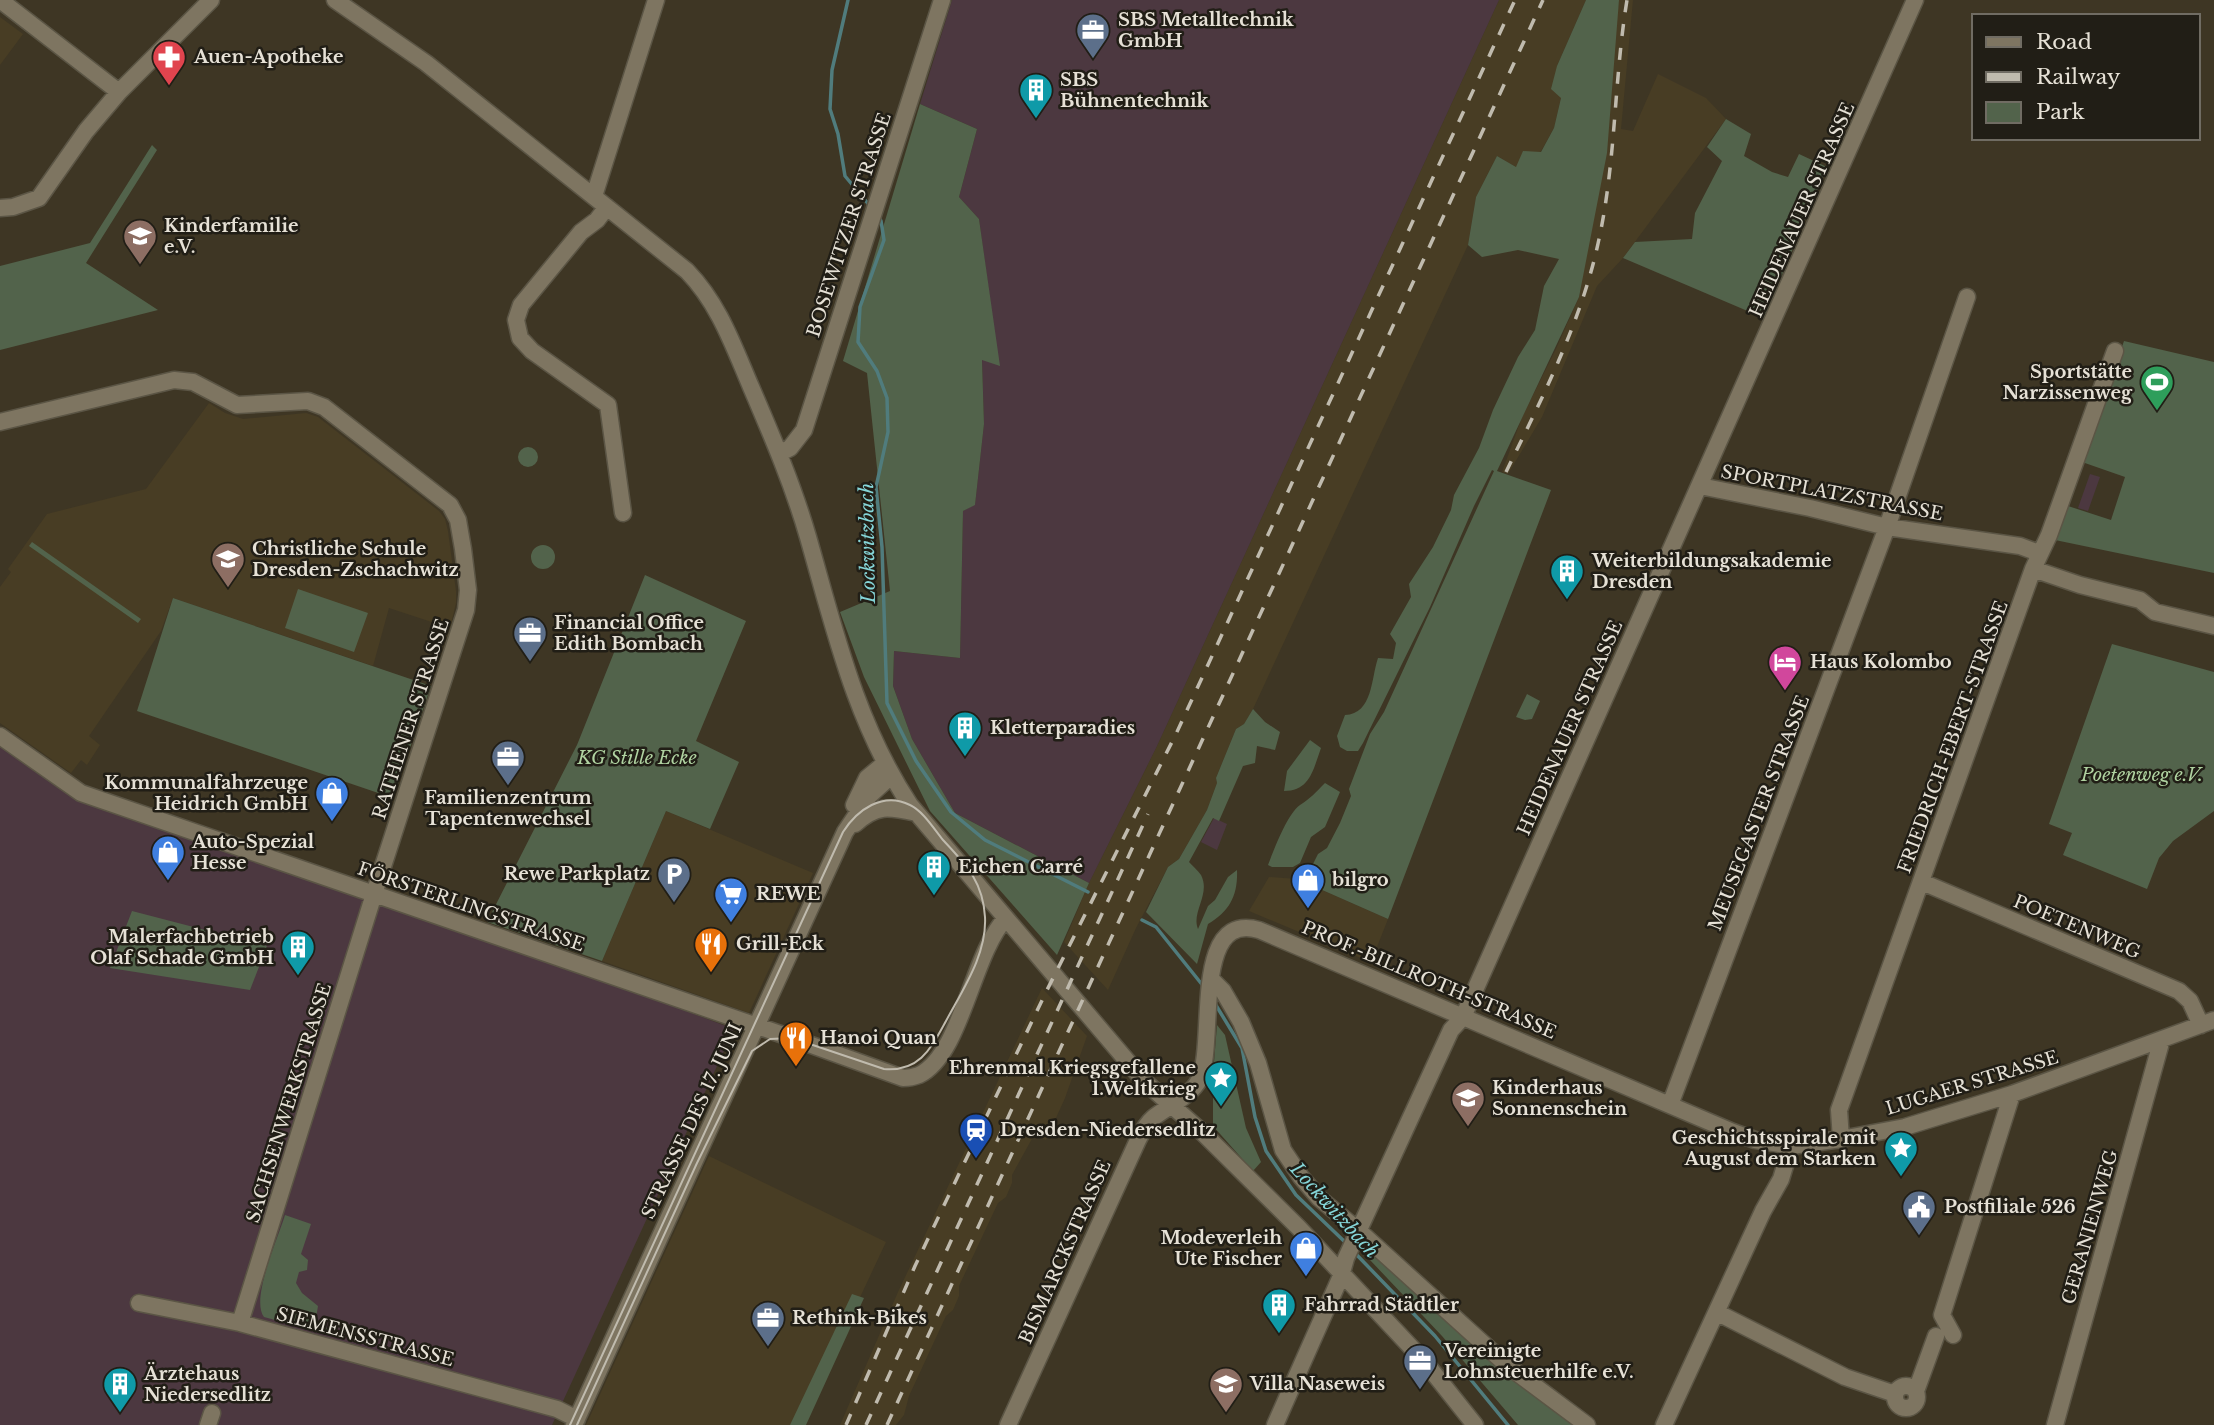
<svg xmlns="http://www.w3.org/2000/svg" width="2214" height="1425" viewBox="0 0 2214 1425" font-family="'Libre Baskerville',serif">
<rect width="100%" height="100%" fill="#3e3624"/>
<path fill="#483d24" d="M1499 0H1586L1557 66 1561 98 1554 128 1540 153 1516 167 1497 156 1476 197 1468 245 1253 709 1244 724 1236 729 1216 778 1217 783 1207 810 1179 859 1168 867 1136 928 1108 990 1064 942 1089 883 1157 746Z
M1619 0H1633L1621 129 1633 131 1658 74 1706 98 1726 119 1623 258 1597 286 1542 417 1508 474 1502 472 1522 417 1556 349 1579 297Z
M0 17 23 34 0 65Z
M209 403 225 413 243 419 306 413 318 417 439 511 445 519 448 531 456 591V603L450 628 389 608 373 666 173 598 161 631 89 736 100 745 87 765 81 760 71 773 0 723V587L11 572 8 569 47 514 146 489Z
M666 811 813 873 749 1013 602 961Z
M1269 877 1297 879 1388 919 1377 947 1368 951 1365 950 1361 958 1249 911Z
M1042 988 1087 1036 1065 1098 1046 1140 1034 1135 1012 1175V1183L1006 1197 998 1203 959 1286V1296L953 1310 946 1316 909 1396 904 1415 896 1425H840L898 1292Z
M709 1156 886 1242 800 1425H586Z"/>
<path fill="#4c3840" d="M952 0H1499L1157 746 1089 883 955 813 912 739 893 686 894 651 960 658 963 511 975 504 984 424 982 359 999 365 979 219 959 197 977 129 920 104Z
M2090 474 2100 477 2088 511 2078 508Z
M0 737 81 793 374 894 734 1029 552 1425H0Z
M1214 818 1227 824 1217 850 1201 842Z"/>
<path fill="#52634b" d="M1586 0H1619L1607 153 1579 297 1497 471 1551 490 1388 919 1304 882 1318 854 1327 848 1340 823 1351 796 1349 789 1370 734 1384 712 1494 471 1492 470 1474 506 1430 607 1363 743 1358 751H1347L1340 747 1337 736 1345 715C1373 714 1371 678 1378 658L1393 659 1396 643 1390 634 1411 597 1409 584 1433 547 1451 510 1454 495 1479 448 1493 410 1518 357 1535 330 1544 286 1559 259 1518 250 1482 257 1468 245 1476 197 1497 156 1516 167 1523 151 1541 152 1554 128 1561 98 1551 89 1557 66Z
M920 104 977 129 959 197 979 219 1000 366 982 360 984 424 975 505 963 511 960 658 894 651 893 686 912 739 955 813 1089 883 1057 955 930 811 864 677 840 612 890 591 867 373 843 361Z
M1726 119 1751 134 1744 156 1772 172 1788 177 1799 154 1827 167 1764 318 1623 258 1635 242 1692 239 1695 213 1722 161 1707 147Z
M152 145 157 150 86 263 158 310 0 350V266L90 243Z
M2124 341 2214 362V573L2055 540 2068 506 2111 520 2125 477 2082 462Z
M518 457a10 10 0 1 1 20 0a10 10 0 1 1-20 0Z
M32 542 141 619 138 623 29 546Z
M531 557a12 12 0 1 1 24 0a12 12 0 1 1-24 0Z
M645 575 746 621 696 741 739 762 710 829 666 811 602 961 487 922 577 745Z
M298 589 368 613 354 652 285 628Z
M173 598 431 686 393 798 137 711Z
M2112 644 2214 672V811L2173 841 2159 858 2147 889 2063 855 2072 833 2049 824Z
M1527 694 1540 701 1532 719 1525 720 1516 717Z
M1253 709 1265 722 1280 732 1275 750 1257 746 1255 763 1243 766 1219 821 1213 818 1189 862C1193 866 1198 871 1201 875 1211 894 1191 912 1198 929L1208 906 1215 900 1228 877 1237 870C1238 895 1230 911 1208 924L1197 964 1146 912 1168 867 1179 859 1207 810 1217 783 1216 778 1236 729 1244 724Z
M1310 740 1321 748C1313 770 1310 791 1284 791L1287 771Z
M1325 783 1340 792 1325 827 1311 837 1300 863 1293 867H1272L1268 865C1274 850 1287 814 1300 805 1311 798 1315 793 1325 783Z
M132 911 267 946 250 990 110 968Z
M1217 1025 1225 1035 1246 1128 1261 1162 1253 1171 1213 1126V1074Z
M285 1215 311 1224 301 1254 308 1260 307 1270 299 1272 296 1283 302 1293 318 1306 315 1324 339 1332 338 1337 264 1317C250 1299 279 1236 285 1215Z
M1376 1255 1578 1425H1518L1442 1336 1370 1260Z
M852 1294 864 1298 806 1425H790Z"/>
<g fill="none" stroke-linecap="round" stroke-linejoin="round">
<path stroke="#507c7d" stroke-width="3.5" d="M848 0 832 70 830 109 838 134 845 176 870 206
M879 217 881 221 884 240 860 307 858 342 877 371 887 398 888 432 876 487 882 547 887 703 916 761 951 812 985 840 1088 892
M1142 920 1156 927 1204 987
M1214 1002 1242 1048 1255 1117 1266 1151 1296 1195 1346 1243
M1354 1252 1435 1336 1508 1425"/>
<g stroke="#5b5545" stroke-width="19">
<path id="minor" d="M0 0 119 92
M335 0 426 63 687 271C719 304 733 345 751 387 772 436 793 485 808 537 835 631 855 721 910 805L1145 1082 1203 1133 1299 1228 1424 1361 1475 1425
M594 196 656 0
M607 207 597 220 581 232 521 305 516 320 520 338 532 351 608 405 623 513
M0 208 13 207 39 198 86 131 119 92 211 0
M0 422 174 380 193 382 237 405 308 401 324 407 450 505 458 520 463 549 468 590 466 610 374 894 240 1323
M780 453 790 448 804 430 942 0
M1700 486 1810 508 1887 527 2020 546 2039 553
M2033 569 2080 585 2140 600 2155 612 2214 626
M0 736 81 793 792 1038 903 1078C907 1078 914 1077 919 1075 962 1054 972 954 1006 918
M854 805 867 778 885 763
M855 824C877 804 889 807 917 813
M1922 882 2179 991 2190 1001 2201 1025
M1211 979 1223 991 1241 1022 1258 1063 1283 1150 1301 1177 1319 1198 1359 1231 1508 1366 1587 1425
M1670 1105 1887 527 1967 297
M1841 1139 1839 1110 2033 569 2049 535 2115 351
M139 1303 240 1323 557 1409 577 1419
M1718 1313 1845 1377 1895 1394
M1953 1335 1942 1315 2012 1094
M1895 1397a11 11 0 1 1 22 0a11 11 0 1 1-22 0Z
M1916 1391 1936 1336
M208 1425 212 1413
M574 1425 845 832 869 796 891 776
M1008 1425 1138 1140C1142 1132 1146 1124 1153 1118 1167 1107 1191 1096 1199 1080 1217 1045 1190 910 1259 930L1733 1132 1755 1140 1791 1146 1841 1139 1905 1127 2012 1094 2214 1020
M1275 1425 1341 1276 1346 1258 1451 1030 1463 1017 1915 0
M1664 1425 1763 1211 1781 1179 1791 1146
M2055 1425 2162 1039"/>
</g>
<use href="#minor" stroke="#7e7561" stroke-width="16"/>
<path stroke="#c0bbae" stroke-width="2" d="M570 1425 843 832C857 810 883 791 910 805 923 811 934 829 943 840 966 865 983 881 985 917 987 954 963 989 946 1021 931 1048 920 1072 884 1069L792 1038 770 1039 752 1051 697 1163 577 1425"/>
<path stroke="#c0bbae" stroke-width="3.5" stroke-dasharray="12 12" stroke-linecap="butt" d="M1506 472C1542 398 1582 321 1599 239 1616 161 1614 79 1627 0
M846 1425 915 1266 1046 992 1176 734 1515 0
M866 1425 1148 814
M887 1425 1543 0"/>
</g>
<defs>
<g id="office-pin" transform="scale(1.75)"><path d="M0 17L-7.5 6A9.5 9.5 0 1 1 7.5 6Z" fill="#5c6f8a" stroke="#211e16"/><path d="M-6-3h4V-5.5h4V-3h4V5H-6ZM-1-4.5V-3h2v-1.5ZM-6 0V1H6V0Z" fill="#fff"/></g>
<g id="pharmacy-pin" transform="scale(1.75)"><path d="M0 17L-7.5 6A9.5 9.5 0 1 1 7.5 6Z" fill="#e0444e" stroke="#211e16"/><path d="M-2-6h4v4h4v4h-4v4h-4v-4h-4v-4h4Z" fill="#fff"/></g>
<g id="building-pin" transform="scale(1.75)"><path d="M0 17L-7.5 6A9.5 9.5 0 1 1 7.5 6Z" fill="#0f9aa8" stroke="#211e16"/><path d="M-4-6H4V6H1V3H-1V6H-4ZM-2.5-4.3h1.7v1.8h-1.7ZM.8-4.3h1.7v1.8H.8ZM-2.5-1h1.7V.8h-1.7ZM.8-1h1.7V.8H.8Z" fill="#fff"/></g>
<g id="school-pin" transform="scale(1.75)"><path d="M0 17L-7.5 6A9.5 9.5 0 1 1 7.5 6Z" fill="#8d6e63" stroke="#211e16"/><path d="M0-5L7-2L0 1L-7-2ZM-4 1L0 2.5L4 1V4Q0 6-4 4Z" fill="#fff"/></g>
<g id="stadium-pin" transform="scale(1.75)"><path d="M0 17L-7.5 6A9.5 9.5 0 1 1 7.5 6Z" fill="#2e9e5b" stroke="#211e16"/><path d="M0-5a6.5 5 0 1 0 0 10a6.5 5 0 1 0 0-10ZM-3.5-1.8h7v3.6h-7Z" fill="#fff"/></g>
<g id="hotel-pin" transform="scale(1.75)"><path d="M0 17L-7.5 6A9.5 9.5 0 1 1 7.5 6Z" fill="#d1479c" stroke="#211e16"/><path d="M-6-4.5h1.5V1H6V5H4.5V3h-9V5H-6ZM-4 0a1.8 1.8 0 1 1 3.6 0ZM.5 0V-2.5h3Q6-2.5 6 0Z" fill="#fff"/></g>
<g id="shop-pin" transform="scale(1.75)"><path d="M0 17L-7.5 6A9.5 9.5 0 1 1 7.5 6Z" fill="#3f7fe0" stroke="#211e16"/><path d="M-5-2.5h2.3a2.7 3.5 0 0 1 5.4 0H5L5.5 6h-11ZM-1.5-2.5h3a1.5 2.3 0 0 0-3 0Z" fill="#fff"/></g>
<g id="parking-pin" transform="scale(1.75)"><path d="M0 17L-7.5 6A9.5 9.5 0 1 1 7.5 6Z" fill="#5c6f8a" stroke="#211e16"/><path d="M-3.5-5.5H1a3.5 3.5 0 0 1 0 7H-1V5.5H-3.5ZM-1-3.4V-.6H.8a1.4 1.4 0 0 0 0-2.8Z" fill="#fff"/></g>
<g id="supermarket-pin" transform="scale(1.75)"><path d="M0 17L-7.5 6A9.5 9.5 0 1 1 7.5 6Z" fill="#3f7fe0" stroke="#211e16"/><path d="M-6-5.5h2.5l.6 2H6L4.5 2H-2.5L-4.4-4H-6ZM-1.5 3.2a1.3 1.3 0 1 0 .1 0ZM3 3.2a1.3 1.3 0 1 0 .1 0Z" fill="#fff"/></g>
<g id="restaurant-pin" transform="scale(1.75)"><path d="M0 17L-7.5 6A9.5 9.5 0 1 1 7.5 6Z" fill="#e8710a" stroke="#211e16"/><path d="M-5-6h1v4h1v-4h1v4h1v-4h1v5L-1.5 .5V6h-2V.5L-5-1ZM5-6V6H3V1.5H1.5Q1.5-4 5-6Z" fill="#fff"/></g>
<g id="sight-pin" transform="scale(1.75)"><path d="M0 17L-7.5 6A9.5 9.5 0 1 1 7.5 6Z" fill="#0f9aa8" stroke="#211e16"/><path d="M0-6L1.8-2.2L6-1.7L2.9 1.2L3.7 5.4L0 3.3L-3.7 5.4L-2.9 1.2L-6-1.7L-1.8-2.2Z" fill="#fff"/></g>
<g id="station-pin" transform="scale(1.75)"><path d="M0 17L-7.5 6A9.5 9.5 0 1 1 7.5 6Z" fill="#1a4fb4" stroke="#211e16"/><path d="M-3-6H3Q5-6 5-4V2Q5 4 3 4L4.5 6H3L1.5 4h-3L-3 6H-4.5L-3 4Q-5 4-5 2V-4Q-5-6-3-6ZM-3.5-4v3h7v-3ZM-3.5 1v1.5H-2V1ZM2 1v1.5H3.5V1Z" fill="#fff"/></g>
<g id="civic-pin" transform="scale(1.75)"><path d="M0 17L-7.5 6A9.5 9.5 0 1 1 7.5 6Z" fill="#5c6f8a" stroke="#211e16"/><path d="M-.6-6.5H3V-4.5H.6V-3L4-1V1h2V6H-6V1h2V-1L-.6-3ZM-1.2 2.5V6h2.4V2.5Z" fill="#fff"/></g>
</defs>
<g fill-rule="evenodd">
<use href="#office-pin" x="1093" y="30"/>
<use href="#pharmacy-pin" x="169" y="57"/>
<use href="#building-pin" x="1036" y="90"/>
<use href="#school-pin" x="140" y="236"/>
<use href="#stadium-pin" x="2157" y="382"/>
<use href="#school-pin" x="228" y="559"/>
<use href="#building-pin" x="1567" y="571"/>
<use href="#office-pin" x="530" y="633"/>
<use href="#hotel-pin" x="1785" y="662"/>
<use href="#building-pin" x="965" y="728"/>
<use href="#office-pin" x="508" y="757"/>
<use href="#shop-pin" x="332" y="793"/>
<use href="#shop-pin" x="168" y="852"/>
<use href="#building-pin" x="934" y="867"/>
<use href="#parking-pin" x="674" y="874"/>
<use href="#shop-pin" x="1308" y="880"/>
<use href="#supermarket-pin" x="731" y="894"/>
<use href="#restaurant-pin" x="711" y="944"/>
<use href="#building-pin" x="298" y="947"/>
<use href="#restaurant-pin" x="796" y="1038"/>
<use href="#sight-pin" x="1221" y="1078"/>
<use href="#school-pin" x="1468" y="1098"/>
<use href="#station-pin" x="976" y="1130"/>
<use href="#sight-pin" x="1901" y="1148"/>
<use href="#civic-pin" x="1919" y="1207"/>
<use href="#shop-pin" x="1306" y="1248"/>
<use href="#building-pin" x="1279" y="1305"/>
<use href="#office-pin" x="768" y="1318"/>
<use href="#office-pin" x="1420" y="1361"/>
<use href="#building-pin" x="120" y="1384"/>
<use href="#school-pin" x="1226" y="1384"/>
</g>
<g text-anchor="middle" stroke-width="5" stroke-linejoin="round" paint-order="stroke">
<g font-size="18" font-weight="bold" fill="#e6e1d6" stroke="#211e16" text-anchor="start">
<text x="1118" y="26">SBS Metalltechnik<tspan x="1118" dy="21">GmbH</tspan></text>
<text x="194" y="63">Auen-Apotheke</text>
<text x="1060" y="86">SBS<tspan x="1060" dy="21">Bühnentechnik</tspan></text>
<text x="164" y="232">Kinderfamilie<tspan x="164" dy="21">e.V.</tspan></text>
<text x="2132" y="378" text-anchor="end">Sportstätte<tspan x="2132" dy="21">Narzissenweg</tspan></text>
<text x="252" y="555">Christliche Schule<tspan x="252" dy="21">Dresden-Zschachwitz</tspan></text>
<text x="1592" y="567">Weiterbildungsakademie<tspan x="1592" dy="21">Dresden</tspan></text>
<text x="554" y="629">Financial Office<tspan x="554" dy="21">Edith Bombach</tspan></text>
<text x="1810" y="668">Haus Kolombo</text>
<text x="990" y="734">Kletterparadies</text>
<text x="308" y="789" text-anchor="end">Kommunalfahrzeuge<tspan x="308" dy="21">Heidrich GmbH</tspan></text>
<text x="508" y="804" text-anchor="middle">Familienzentrum<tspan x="508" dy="21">Tapentenwechsel</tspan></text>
<text x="192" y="848">Auto-Spezial<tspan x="192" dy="21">Hesse</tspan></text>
<text x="958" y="873">Eichen Carré</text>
<text x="650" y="880" text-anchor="end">Rewe Parkplatz</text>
<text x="1332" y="886">bilgro</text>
<text x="756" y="900">REWE</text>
<text x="274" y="943" text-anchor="end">Malerfachbetrieb<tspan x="274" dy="21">Olaf Schade GmbH</tspan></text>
<text x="736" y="950">Grill-Eck</text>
<text x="820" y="1044">Hanoi Quan</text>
<text x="1196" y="1074" text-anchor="end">Ehrenmal Kriegsgefallene<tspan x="1196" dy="21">1.Weltkrieg</tspan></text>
<text x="1492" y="1094">Kinderhaus<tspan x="1492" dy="21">Sonnenschein</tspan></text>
<text x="1000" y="1136">Dresden-Niedersedlitz</text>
<text x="1876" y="1144" text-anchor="end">Geschichtsspirale mit<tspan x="1876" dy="21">August dem Starken</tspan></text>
<text x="1944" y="1213">Postfiliale 526</text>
<text x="1282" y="1244" text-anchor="end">Modeverleih<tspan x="1282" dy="21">Ute Fischer</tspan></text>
<text x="1304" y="1311">Fahrrad Städtler</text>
<text x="792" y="1324">Rethink-Bikes</text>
<text x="1444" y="1357">Vereinigte<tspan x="1444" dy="21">Lohnsteuerhilfe e.V.</tspan></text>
<text x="144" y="1380">Ärztehaus<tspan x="144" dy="21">Niedersedlitz</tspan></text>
<text x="1250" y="1390">Villa Naseweis</text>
</g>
<g font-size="18" fill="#e6e1d6" stroke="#211e16">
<text transform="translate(1802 210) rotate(-66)" y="6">HEIDENAUER STRASSE</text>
<text transform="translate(849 225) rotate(-72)" y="6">BOSEWITZER STRASSE</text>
<text transform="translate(1832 493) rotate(11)" y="6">SPORTPLATZSTRASSE</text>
<text transform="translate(411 719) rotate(-72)" y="6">RATHENER STRASSE</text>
<text transform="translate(1570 728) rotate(-66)" y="6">HEIDENAUER STRASSE</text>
<text transform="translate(1953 737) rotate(-70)" y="6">FRIEDRICH-EBERT-STRASSE</text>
<text transform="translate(1759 813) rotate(-69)" y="6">MEUSEGASTER STRASSE</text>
<text transform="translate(471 907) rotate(19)" y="6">FÖRSTERLINGSTRASSE</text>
<text transform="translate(2077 927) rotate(23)" y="6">POETENWEG</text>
<text transform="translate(1429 980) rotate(23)" y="6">PROF.-BILLROTH-STRASSE</text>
<text transform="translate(1972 1083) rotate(-17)" y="6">LUGAER STRASSE</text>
<text transform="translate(289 1103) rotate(-73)" y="6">SACHSENWERKSTRASSE</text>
<text transform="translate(692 1121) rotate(-65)" y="6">STRASSE DES 17. JUNI</text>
<text transform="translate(2090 1227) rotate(-74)" y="6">GERANIENWEG</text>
<text transform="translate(1065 1252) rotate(-66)" y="6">BISMARCKSTRASSE</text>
<text transform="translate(365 1337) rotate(15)" y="6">SIEMENSSTRASSE</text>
</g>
<g font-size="18" font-style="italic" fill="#b0d3a1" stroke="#211e16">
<text x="637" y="764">KG Stille Ecke</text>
<text x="2142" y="781">Poetenweg e.V.</text>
</g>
<g font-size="19" font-style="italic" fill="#85d5d8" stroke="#211e16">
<text transform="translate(867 543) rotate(-91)" y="7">Lockwitzbach</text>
<text transform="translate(1335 1210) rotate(48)" y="7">Lockwitzbach</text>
</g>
</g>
<rect x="1972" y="14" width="228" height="126" fill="#211e16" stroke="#706c63" stroke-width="2"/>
<rect x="1986" y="37" width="35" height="10" fill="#7e7561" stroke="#706c63" stroke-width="2"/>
<text x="2036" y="49" font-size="21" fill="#e6e1d6">Road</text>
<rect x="1986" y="72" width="35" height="10" fill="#c0bbae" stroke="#706c63" stroke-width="2"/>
<text x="2036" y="84" font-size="21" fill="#e6e1d6">Railway</text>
<rect x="1986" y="102" width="35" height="21" fill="#52634b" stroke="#706c63" stroke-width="2"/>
<text x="2036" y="119" font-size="21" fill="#e6e1d6">Park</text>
</svg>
